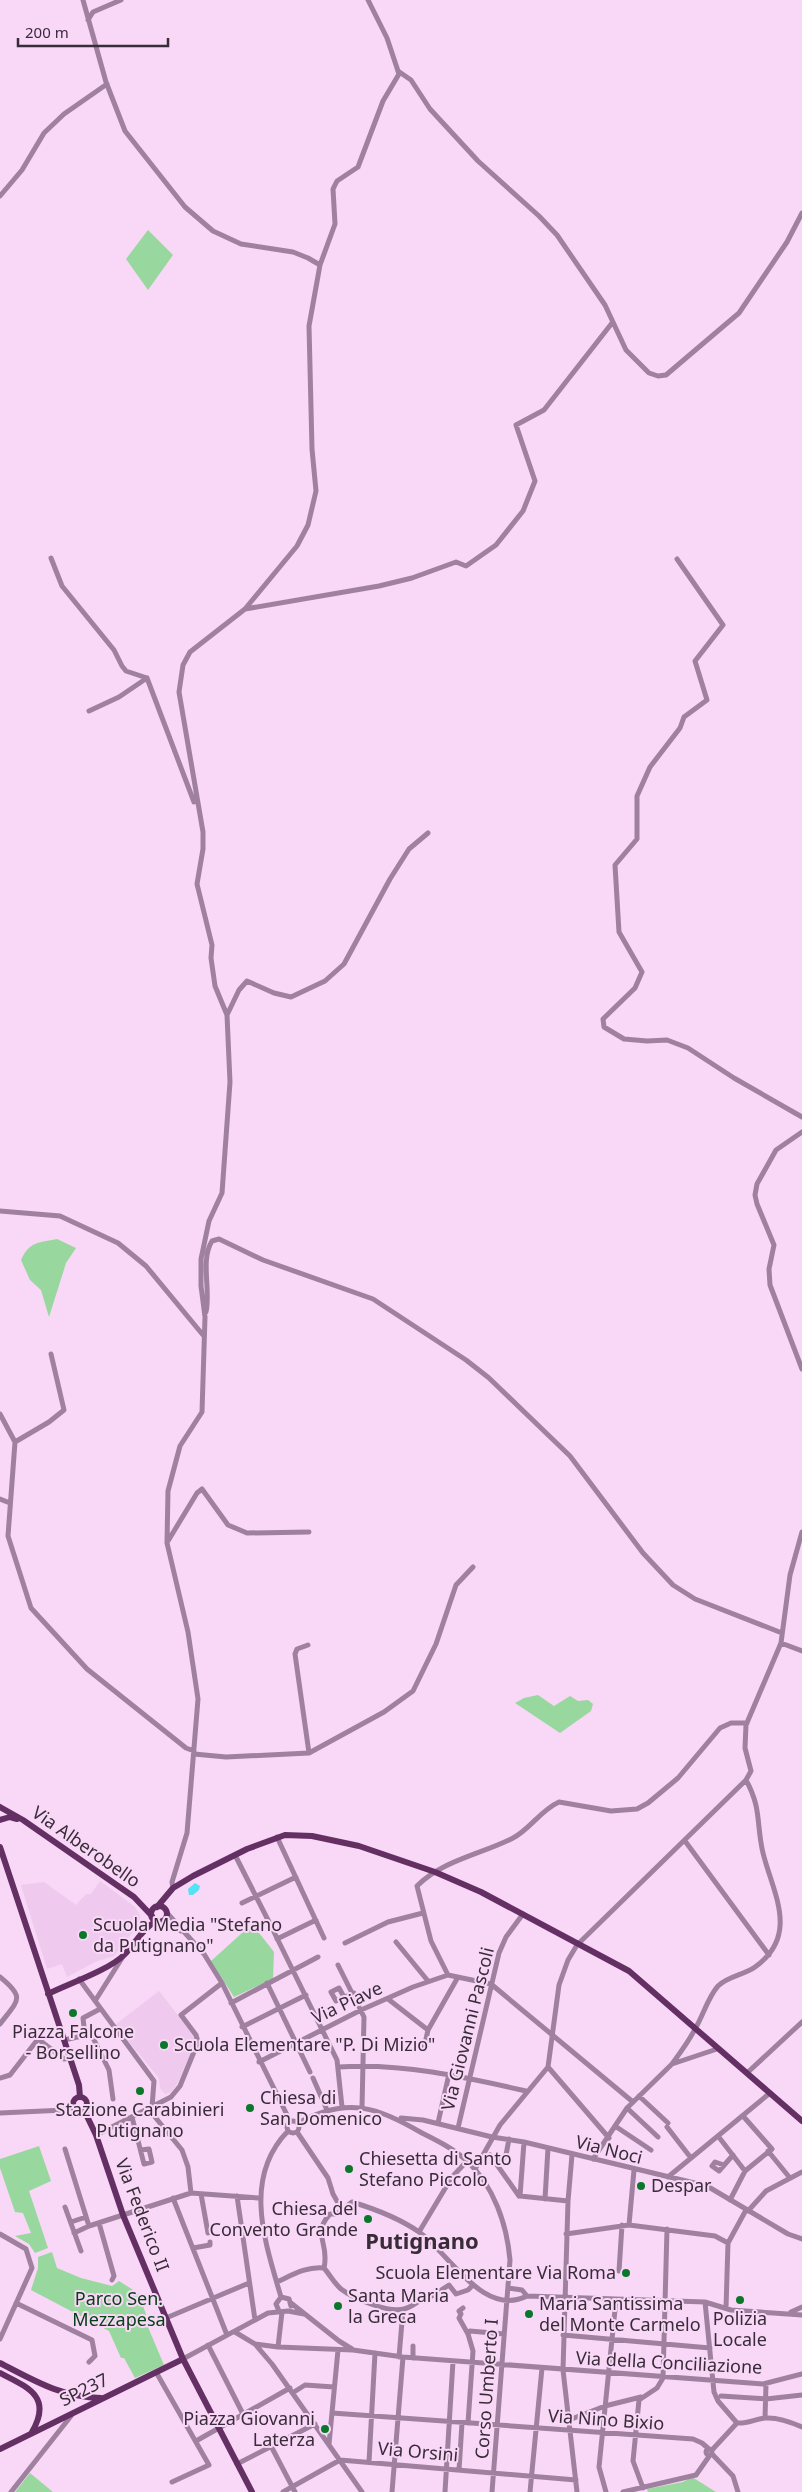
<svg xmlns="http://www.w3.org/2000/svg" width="802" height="2492" viewBox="0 0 802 2492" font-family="'Noto Sans',sans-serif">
<rect width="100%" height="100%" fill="#f8d7f7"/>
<path fill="#efc9ee" d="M100 1881 135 1907 140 1915V1923L114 1956 95 1962 67 1977 62 1964 47 1969 21 1885 44 1882 76 1905 86 1894H91Z
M159 1991 195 2037 196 2042 177 2084 170 2093 165 2094 160 2088 159 2078 115 2025Z"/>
<path fill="#98d89e" d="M148 230 173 255 148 290 126 259Z
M57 1239 76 1248 66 1263 49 1317 41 1290 30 1280 21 1260C30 1241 38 1243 57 1239Z
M538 1695 554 1706 570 1696 578 1701 588 1700 593 1704 591 1711 560 1733 515 1703 524 1698Z
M252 1924 274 1952 273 1979 234 1997 211 1961Z
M39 2146 51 2181 29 2191 48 2248 35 2253 29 2244 15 2236 31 2233 23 2213 15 2212 0 2168V2159Z
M52 2252 57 2268 81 2278 112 2286 119 2281 138 2293 146 2314 145 2320 164 2365 135 2378 124 2358H121L109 2331 31 2290 38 2268V2257Z
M30 2473 53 2492H15Z
M692 2477 716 2492H648L647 2489 683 2482Z"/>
<path fill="#52e3f5" d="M195 1883 200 1886 199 1890 193 1895H189L188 1889Z"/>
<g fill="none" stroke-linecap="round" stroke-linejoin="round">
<path stroke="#9f819f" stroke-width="5" d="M83 0 106 82 125 131 185 207 213 231 241 244 293 252 308 258 320 265
M88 20 93 12 121 0
M398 71 411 80 430 109 478 161 539 216 557 235 605 305 626 350 649 373 658 376 666 375 739 313 787 242 802 213
M0 196 22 170 44 133 64 114 107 84
M51 558 62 586 114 650 122 666 126 671 147 678 194 802
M677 559 723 625 695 661 707 700 684 717 680 728 650 767 637 796V839L615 865 619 932 642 972 635 988 603 1019 604 1027 624 1039 647 1041 667 1040 688 1048 734 1078 802 1117
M245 609 379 586 412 578 456 562 466 566 496 545 523 511 535 481 516 425 544 410 612 323
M89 711 119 697 147 678
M227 1015 239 990 247 981 274 993 291 997 325 981 344 964 390 879 409 849 428 833
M802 1132 776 1150 757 1184 755 1195 757 1204 774 1245 769 1269 770 1285 802 1369
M0 1211 60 1216 118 1243 146 1266 203 1335
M206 1312C211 1290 200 1260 212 1241L219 1239 263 1260 373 1299 466 1360 489 1378 570 1456 643 1553 673 1585 695 1599 782 1633
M51 1354 64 1410 49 1422 15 1442 8 1536 31 1608 87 1669 186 1748 194 1751V1754L226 1757 309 1753 384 1712 413 1691 436 1644 456 1585 473 1567
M0 1414 15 1442
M0 1499 10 1503
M168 1541 197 1493 202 1489 228 1525 247 1533 309 1532
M781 1643 802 1651
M308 1645 297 1649 295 1654 309 1753
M277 1837 324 1938
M685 1841 769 1955
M235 1855 269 1922
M173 1888 172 1882 187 1833 198 1699 188 1632 167 1543 168 1491 180 1446 202 1412 205 1317 201 1286V1259L209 1221 222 1193 230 1082 227 1015 215 986 211 958 212 945 197 884 203 849V832L179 692 183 665 190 652 245 609 297 546 308 525 316 491 312 449 309 326 320 265 335 224 333 189 337 181 358 167 383 101 399 74 387 38 368 0
M242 1903 296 1877
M167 1913 204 1954 222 1983 290 2121
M162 1921 181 1931
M272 1928 337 2060 342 2107
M277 1939 316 1920
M396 1942 428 1981
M345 1943 388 1922 423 1913
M338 1965 364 2017 362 2108
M448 1975 431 1941 417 1886C443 1860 482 1854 513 1838 530 1829 541 1810 559 1802L611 1811 637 1809 648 1803 678 1778 720 1728 731 1723H747
M0 1977C26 1998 18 2000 0 2024
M79 1979 154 2081 152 2107 155 2117 182 2150 188 2167 191 2193
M267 1983 310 2072
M344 1997 339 1988 331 1992 336 2001 354 1993
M388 1999 428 2030
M95 2001 124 1955
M231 2003 318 1957
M242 2027 306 1995
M85 2036 83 2018 100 2009
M64 2040 91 2034 109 2070 113 2099
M424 2048 428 2030 458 1977
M717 2049 672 2064C680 2053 689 2041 695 2029 703 2016 708 1997 718 1986 728 1976 744 1975 755 1967 800 1935 773 1893 763 1853 756 1824 762 1809 746 1780
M259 2062 361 2010 413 1987 448 1975 491 1984 633 2102
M339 2067C403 2063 464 2077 526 2091
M548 2067 609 2138
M747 2073 802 2022
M0 2078 10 2075 38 2039 64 2059 70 2058
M313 2078 327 2110
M639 2096 668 2123
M627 2108 658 2137
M0 2113 65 2110 74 2107
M132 2117 144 2164 152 2162 149 2149 141 2150
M401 2118 423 2120 492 2137 524 2142 707 2186 788 2234 802 2239
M287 2127a6 6 0 1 1 12 0a6 6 0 1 1-12 0Z
M298 2123C347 2096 377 2107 422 2133 438 2141 454 2149 467 2161 494 2186 507 2225 510 2260L492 2492
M438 2123 449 2074
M615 2126 651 2150
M667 2127 691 2158
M458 2128 499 1953 506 1937 523 1914
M297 2132 328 2178 333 2194 342 2210
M96 2135 171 2097 180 2086 198 2042 196 2035 181 2015 222 1983
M718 2136 745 2171
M65 2149 89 2226 191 2193 259 2198
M768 2151 790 2178
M490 2155 519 2196
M572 2155 568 2201 563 2370 577 2492
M593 2159 627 2108 672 2064
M497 2165 506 2155 509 2139
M724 2165 715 2162 712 2166 719 2171 733 2155
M475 2169 500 2125 548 2067 559 1985 568 1960 577 1945 746 1780 751 1771 745 1748 746 1725 781 1643 790 1575 802 1532
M668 2177 770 2093
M201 2194 208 2233
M237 2196 255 2320
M520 2196 524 2142
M520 2196 568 2201
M173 2198 227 2335
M545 2199 548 2148
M730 2200 745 2171 772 2149 743 2116
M65 2207 81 2251
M748 2211 766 2191 802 2172
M71 2222 86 2217
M99 2223 114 2276 112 2280
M629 2225 634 2170
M419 2232 452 2177 467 2161
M74 2233 89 2226
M0 2234 26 2249 32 2268 0 2339
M566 2234 629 2225 715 2236 728 2243
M193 2248 210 2245V2242
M324 2268C330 2242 311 2235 330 2214H337L352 2202C375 2209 399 2218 419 2232 449 2253 483 2318 527 2296L705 2302 731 2310 802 2315
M324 2268C330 2275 334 2283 341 2289 354 2299 388 2313 404 2309 413 2307 420 2300 427 2295L432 2296 449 2285 456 2294 468 2290 473 2285
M619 2271 622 2225
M277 2282C292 2275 307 2266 324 2268
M508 2288 522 2290 527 2296
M281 2297C265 2242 242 2178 288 2131
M705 2302 714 2392 718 2401 737 2423
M16 2303 92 2340 95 2356 89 2362
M291 2303 339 2341 352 2349
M463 2308 459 2311 461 2314 459 2318 468 2334
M726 2308 728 2243 746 2210
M279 2311 276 2304 281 2297 289 2299 291 2306
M791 2312 802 2307
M166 2318 249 2283
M235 2332 255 2344 272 2364 362 2492
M563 2335 710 2348
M255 2344 278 2347 353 2350 403 2357 763 2384 802 2374
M208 2345 243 2414
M278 2347 282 2312
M399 2357 403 2310
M413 2358V2346
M183 2359 268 2313 288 2311 304 2314
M156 2372 209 2465 172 2482
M294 2392 305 2385 334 2387
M721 2396 766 2399 802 2395
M332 2413 693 2439 702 2443 709 2449
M765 2418 766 2384
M569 2420 605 2406 641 2397
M468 2423 473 2351 468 2334 470 2331 504 2334
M196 2441 290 2388
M329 2444 338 2350
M271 2446 295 2492
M706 2452a3 3 0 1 1 6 0a3 3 0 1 1-6 0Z
M712 2450 737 2423C747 2424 755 2419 765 2418 778 2417 791 2422 802 2427
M712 2454 733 2476 738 2492
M369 2462 375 2353
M237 2464 315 2424
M459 2470 462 2423
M643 2488 633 2461 639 2400 657 2388 663 2378 667 2229
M11 2492 71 2416
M283 2492 340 2460 576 2480
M392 2492 403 2357
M445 2492 453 2361
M530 2492 542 2368
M606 2492 599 2467 616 2300
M623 2492 696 2475 710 2455"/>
<path stroke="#643064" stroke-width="6" d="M0 1807 23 1820 134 1897 152 1916
M0 1820 10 1817 17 1819
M0 1847 79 2085 80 2097
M151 1914a8 8 0 1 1 16 0a8 8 0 1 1-16 0Z
M157 1907 173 1888 193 1876 247 1849 285 1835 312 1836 359 1846 435 1872 481 1892 629 1971 802 2121
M48 1994C68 1984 109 1970 124 1955 136 1943 141 1930 156 1921
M73 2104a7 7 0 1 1 14 0a7 7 0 1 1-14 0Z
M84 2110 96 2135 123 2215 183 2359 252 2492
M0 2363C35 2381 61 2397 101 2398
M0 2373C27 2387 53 2396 32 2432
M0 2449 183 2359"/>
</g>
<g fill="#0b772b" stroke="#f8d7f7" stroke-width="2">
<circle cx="83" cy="1935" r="5"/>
<circle cx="73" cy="2013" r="5"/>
<circle cx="164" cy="2045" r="5"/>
<circle cx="140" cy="2091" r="5"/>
<circle cx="250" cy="2108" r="5"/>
<circle cx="349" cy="2169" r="5"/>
<circle cx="641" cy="2186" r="5"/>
<circle cx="368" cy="2219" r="5"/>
<circle cx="626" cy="2273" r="5"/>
<circle cx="740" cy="2300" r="5"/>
<circle cx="338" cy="2306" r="5"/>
<circle cx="529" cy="2314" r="5"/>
<circle cx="325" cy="2429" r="5"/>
</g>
<g text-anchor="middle" stroke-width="4" stroke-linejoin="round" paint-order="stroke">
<g font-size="18" fill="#392c39" stroke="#f8d7f7">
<text transform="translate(86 1847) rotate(35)" y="6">Via Alberobello</text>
<text transform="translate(347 2003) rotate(-25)" y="6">Via Piave</text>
<text transform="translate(468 2029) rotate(-76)" y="6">Via Giovanni Pascoli</text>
<text transform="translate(609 2150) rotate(14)" y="6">Via Noci</text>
<text transform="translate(142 2215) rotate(69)" y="6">Via Federico II</text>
<text transform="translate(669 2363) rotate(3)" y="6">Via della Conciliazione</text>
<text transform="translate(487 2389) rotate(-86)" y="6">Corso Umberto I</text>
<text transform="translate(84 2390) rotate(-26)" y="6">SP237</text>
<text transform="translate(606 2420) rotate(4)" y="6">Via Nino Bixio</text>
<text transform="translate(418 2452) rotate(5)" y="6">Via Orsini</text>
</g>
<g font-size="18" fill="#392c39" stroke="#f8d7f7" text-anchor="start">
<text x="93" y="1931">Scuola Media "Stefano<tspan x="93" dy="21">da Putignano"</tspan></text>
<text x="73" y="2038" text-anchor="middle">Piazza Falcone<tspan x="73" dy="21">- Borsellino</tspan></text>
<text x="174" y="2051">Scuola Elementare "P. Di Mizio"</text>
<text x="260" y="2104">Chiesa di<tspan x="260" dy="21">San Domenico</tspan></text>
<text x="140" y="2116" text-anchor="middle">Stazione Carabinieri<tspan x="140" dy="21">Putignano</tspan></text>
<text x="359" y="2165">Chiesetta di Santo<tspan x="359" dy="21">Stefano Piccolo</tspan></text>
<text x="651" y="2192">Despar</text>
<text x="358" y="2215" text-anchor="end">Chiesa del<tspan x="358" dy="21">Convento Grande</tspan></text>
<text x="616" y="2279" text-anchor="end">Scuola Elementare Via Roma</text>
<text x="348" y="2302">Santa Maria<tspan x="348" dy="21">la Greca</tspan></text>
<text x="539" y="2310">Maria Santissima<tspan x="539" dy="21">del Monte Carmelo</tspan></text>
<text x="740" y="2325" text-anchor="middle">Polizia<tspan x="740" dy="21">Locale</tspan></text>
<text x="315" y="2425" text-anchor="end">Piazza Giovanni<tspan x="315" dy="21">Laterza</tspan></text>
</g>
<g font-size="18" fill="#064115" stroke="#f8d7f7">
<text x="119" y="2305">Parco Sen.<tspan x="119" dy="21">Mezzapesa</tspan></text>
</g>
<g font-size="22" font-weight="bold" fill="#392c39" stroke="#f8d7f7">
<text x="422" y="2249">Putignano</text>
</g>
</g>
<path d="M18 38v8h150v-8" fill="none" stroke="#392c39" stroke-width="2.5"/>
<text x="25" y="38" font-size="15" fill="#392c39" stroke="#f8d7f7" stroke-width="4" paint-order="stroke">200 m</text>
</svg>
